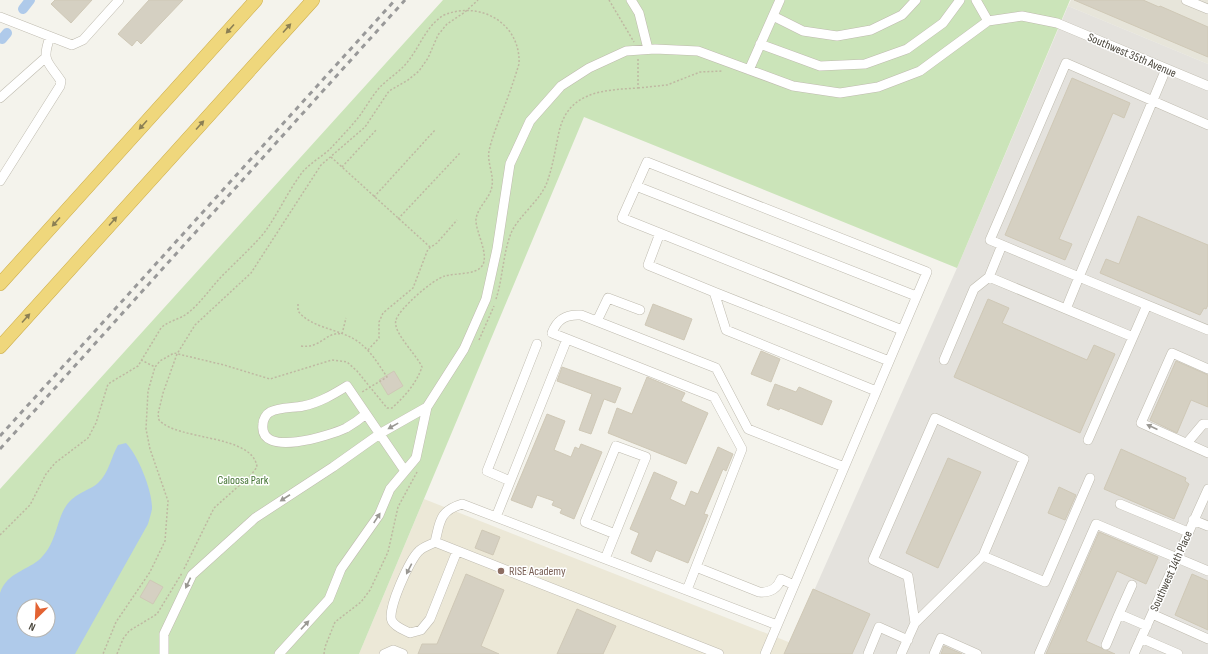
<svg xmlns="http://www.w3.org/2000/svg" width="1208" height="654" viewBox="0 0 1208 654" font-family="'Sofia Sans Condensed',sans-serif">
<rect width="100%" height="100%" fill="#f4f3ec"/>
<path fill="#e7e5da" d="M1071 0H1208V64L1068 6Z"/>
<path fill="#e4e2dd" d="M1068 6 1208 64V654H786L957 268Z"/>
<path fill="#ece8d7" d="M424 499 791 643 786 654H359Z"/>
<path fill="#cbe4b9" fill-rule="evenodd" d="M443 0H1070L957 268 584 117 359 654H0V489ZM24 606H48V630H24Z"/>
<path fill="#afcaea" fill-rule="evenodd" d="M126 443C138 455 153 492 152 509 151 514 149 520 148 524L75 654H0C0 641 0 603 0 593 7 572 29 570 41 558 57 542 56 521 66 506 76 492 89 491 98 483 109 473 111 457 118 445ZM24 606H48V630H24Z"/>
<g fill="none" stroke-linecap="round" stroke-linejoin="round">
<path stroke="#afcaea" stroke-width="10" d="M23 9 30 0
M2 39 7 33"/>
</g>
<path fill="#d5d0c2" stroke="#cfc8b6" d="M55 0H92L71 23 51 4Z
M149 0H183L141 44 137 40 132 46 118 34Z
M1074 0H1143L1159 7 1160 6 1208 27V57Z
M1072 78 1130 103 1124 118 1113 113 1059 239 1072 244 1065 260 1005 235Z
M1138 216 1208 245V305L1206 309 1204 308 1200 315 1100 273 1106 259 1119 264Z
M988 299 1009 308 1002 323 1087 360 1094 345 1115 354 1080 433 954 377Z
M653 304 692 319 684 340 645 325Z
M761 351 780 359 771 382 751 374Z
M1176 361 1208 375V407L1191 400 1177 433 1150 420Z
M562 367 621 388 615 403 604 399 591 434 579 430 592 394 557 381Z
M394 371 403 386 388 395 379 380Z
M647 377 685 393 681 401 708 413 686 464 608 433 617 408 632 414Z
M775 384 796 392 799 387 832 401 822 425 780 408 779 410 767 405Z
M547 414 565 421 554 450 571 457 575 447 579 449 581 444 602 452 574 519 560 513 562 509 552 505 554 501 537 495 532 508 511 500Z
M718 447 733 454 726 471 723 469 704 514 708 515 688 563 656 550 651 562 631 553 639 533 630 529 654 472 677 482 670 499 685 506 691 491 698 494Z
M1121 449 1186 478 1185 481 1189 484 1174 519 1104 489Z
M948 458 981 472 938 568 906 553Z
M1059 487 1076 495 1065 520 1048 513Z
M482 530 500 537 493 555 475 548Z
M1099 532 1158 557 1146 584 1117 571 1086 641 1115 654H1046Z
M466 574 504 590 481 646 499 654H418L422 644H437Z
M1192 574 1208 581V630L1175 615Z
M150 580 163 587 153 604 140 597Z
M813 589 870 614 852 654H784Z
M577 609 616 626 603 654H557Z
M944 646 962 654H941Z"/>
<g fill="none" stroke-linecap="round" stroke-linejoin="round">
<g stroke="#bfbbaf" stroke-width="10">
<path id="minor" d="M631 0 639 13 648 49
M976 0 988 21
M1186 0 1208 9
M773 16 803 31 837 36 871 30 902 15 916 0
M0 17 72 45 83 40 119 0
M760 44 820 66 865 64 907 49 943 23 960 0
M1166 69 1079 277 990 240 1066 63 1208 125
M749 70 780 0
M0 98 45 58
M0 181 60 86 61 81C48 61 41 62 50 37
M636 186 916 296
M660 233 648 265 714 292 726 330 876 391
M1002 245 989 277 1133 337
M714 292 889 361
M1066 309 1079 277 1208 330
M597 321 608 298 640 310
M944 360 974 289 989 277
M1208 369 1172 353 1141 423 1208 453
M366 414C360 419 353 424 346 428 331 435 258 459 263 424 263 420 266 414 270 412 279 407 294 408 303 406 319 403 334 394 347 386L405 471
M1088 440 1147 305
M1187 443 1203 424H1208
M510 481 487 471 537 344
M1120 504 1188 532
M496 517 567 339
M1193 520 1208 526
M435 542 719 654
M457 551 430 619 421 630 410 633C404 630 395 627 392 621 386 611 410 559 419 551 423 547 430 545 435 542 440 522 439 511 462 504L777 625
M605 559 646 457 616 446 585 522 615 534
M696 567 759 592C770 593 777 589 781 579L794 585
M687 590 742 449 714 397 552 333C557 319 566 314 581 315L716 368 748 429 844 467
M1119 614 1132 585
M1152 614 1208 639
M915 623 908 576 873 560 935 418 1024 459 983 556
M1141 638 1178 654
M1106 645 1119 614 1147 626
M164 654V634L192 575 255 518 333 467 381 433 427 407
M279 654 329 599 341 569 379 515 390 489 416 458 427 407 464 349 486 299 497 249 510 164 530 121 561 86 589 68 626 51 655 49 698 51 793 86 840 93 878 87 920 71 988 21 1022 16 1057 23 1208 86
M384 654 393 650 403 654
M765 654 927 272 647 162 622 218 902 330
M868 654 879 627 908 640
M901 654 915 623 983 556 1045 582 1090 478
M934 654 941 638 977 654
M1039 654 1096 524 1208 571
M1134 654 1208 489"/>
</g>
<g stroke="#ceae4c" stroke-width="14">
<path id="highway" d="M0 284 256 0
M0 347 313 0"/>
</g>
<path stroke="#bfb8a2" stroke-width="1.5" stroke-dasharray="2 2" stroke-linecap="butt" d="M609 0 634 42
M638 88 667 85 700 72 723 71
M331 157 430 247
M342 167 377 129
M374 197 435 130
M398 219 460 153
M496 299C503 278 503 251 512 231 521 214 538 202 546 185 553 167 555 150 559 132 568 91 604 90 638 88V59
M298 304V311C310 327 337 329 354 339 369 348 377 362 387 377L362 392
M479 340 494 306
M301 346C321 349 326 331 342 334L346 318
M368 350 379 338V322L383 313 413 288 428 249 437 243 457 220
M141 360 155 367
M0 535 30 505 46 474 55 463 88 438 96 423 108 384 138 366 161 328C169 320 180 320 189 312 203 301 213 284 226 272 239 259 252 247 264 233 278 214 287 193 301 174 308 164 322 157 331 148 341 137 352 126 361 114 367 105 373 95 380 87 387 80 396 74 403 67 419 51 424 27 444 15 481 0 521 24 519 64 514 80 509 95 503 110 498 123 492 137 489 151 487 163 494 174 492 186 490 199 478 206 476 219 475 231 490 255 482 266 476 275 455 273 445 276 433 279 399 309 396 320 392 332 417 355 422 367 416 384 405 396 392 408H387L357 371 347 362 332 360 270 379 224 365 174 353 160 361 155 367 148 391 146 429 150 449 168 501 165 541 150 572 116 622 103 654
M184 569 214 508 251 475 257 467C253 434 178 441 159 420L158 414 163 393 177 354 195 325 251 273 321 165 365 127 389 91 408 80 419 71 428 58 438 35 447 24 465 12 478 0
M117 654 123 639 129 631 157 614 182 573
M324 654 325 647 335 622 361 602 370 590 388 552 398 507 417 472"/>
<use href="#minor" stroke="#fff" stroke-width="9"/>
<use href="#highway" stroke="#efd77c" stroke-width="13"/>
<path stroke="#999" stroke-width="3" stroke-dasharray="5 5" stroke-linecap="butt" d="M0 436 395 0
M0 449 405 0"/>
</g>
<defs><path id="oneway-solid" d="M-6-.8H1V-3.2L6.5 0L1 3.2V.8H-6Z"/></defs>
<g fill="#8b7f54">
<use href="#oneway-solid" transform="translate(287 28) rotate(-48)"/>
<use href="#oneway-solid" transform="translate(230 29) rotate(132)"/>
<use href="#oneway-solid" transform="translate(143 125) rotate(132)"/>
<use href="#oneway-solid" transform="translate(200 125) rotate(-48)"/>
<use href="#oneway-solid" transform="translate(113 221) rotate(-48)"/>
<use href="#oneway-solid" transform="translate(56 222) rotate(132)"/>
<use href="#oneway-solid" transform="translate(26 318) rotate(-48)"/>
</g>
<g fill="#9a9893">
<use href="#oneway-solid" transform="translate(393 426) rotate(151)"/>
<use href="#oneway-solid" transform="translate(1152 427) rotate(-156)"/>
<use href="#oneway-solid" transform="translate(285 498) rotate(147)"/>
<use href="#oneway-solid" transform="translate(377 518) rotate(-57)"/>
<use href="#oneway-solid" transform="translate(409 569) rotate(117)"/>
<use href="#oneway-solid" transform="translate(188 583) rotate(115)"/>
<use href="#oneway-solid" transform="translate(305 625) rotate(-47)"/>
</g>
<circle fill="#8d6e63" stroke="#fff" stroke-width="1.5" cx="501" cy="571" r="4"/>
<g text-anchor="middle" stroke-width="3" stroke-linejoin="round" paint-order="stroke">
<g font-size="12" fill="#48443a" stroke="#fff">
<text transform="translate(1132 55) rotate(23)" y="4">Southwest 35th Avenue</text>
<text transform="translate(1171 571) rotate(-66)" y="4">Southwest 14th Place</text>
</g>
<g font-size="12" fill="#437433" stroke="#fff">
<text x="243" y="484">Caloosa Park</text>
</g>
<g font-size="12" fill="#785e54" stroke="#fff" text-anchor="start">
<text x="509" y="575">RISE Academy</text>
</g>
</g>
<g transform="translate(36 618) rotate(204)"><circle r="19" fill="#ffffff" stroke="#b6b4b0"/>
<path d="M0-3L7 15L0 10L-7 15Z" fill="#e36333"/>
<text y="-6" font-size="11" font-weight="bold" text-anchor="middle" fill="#48443a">N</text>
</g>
</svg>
